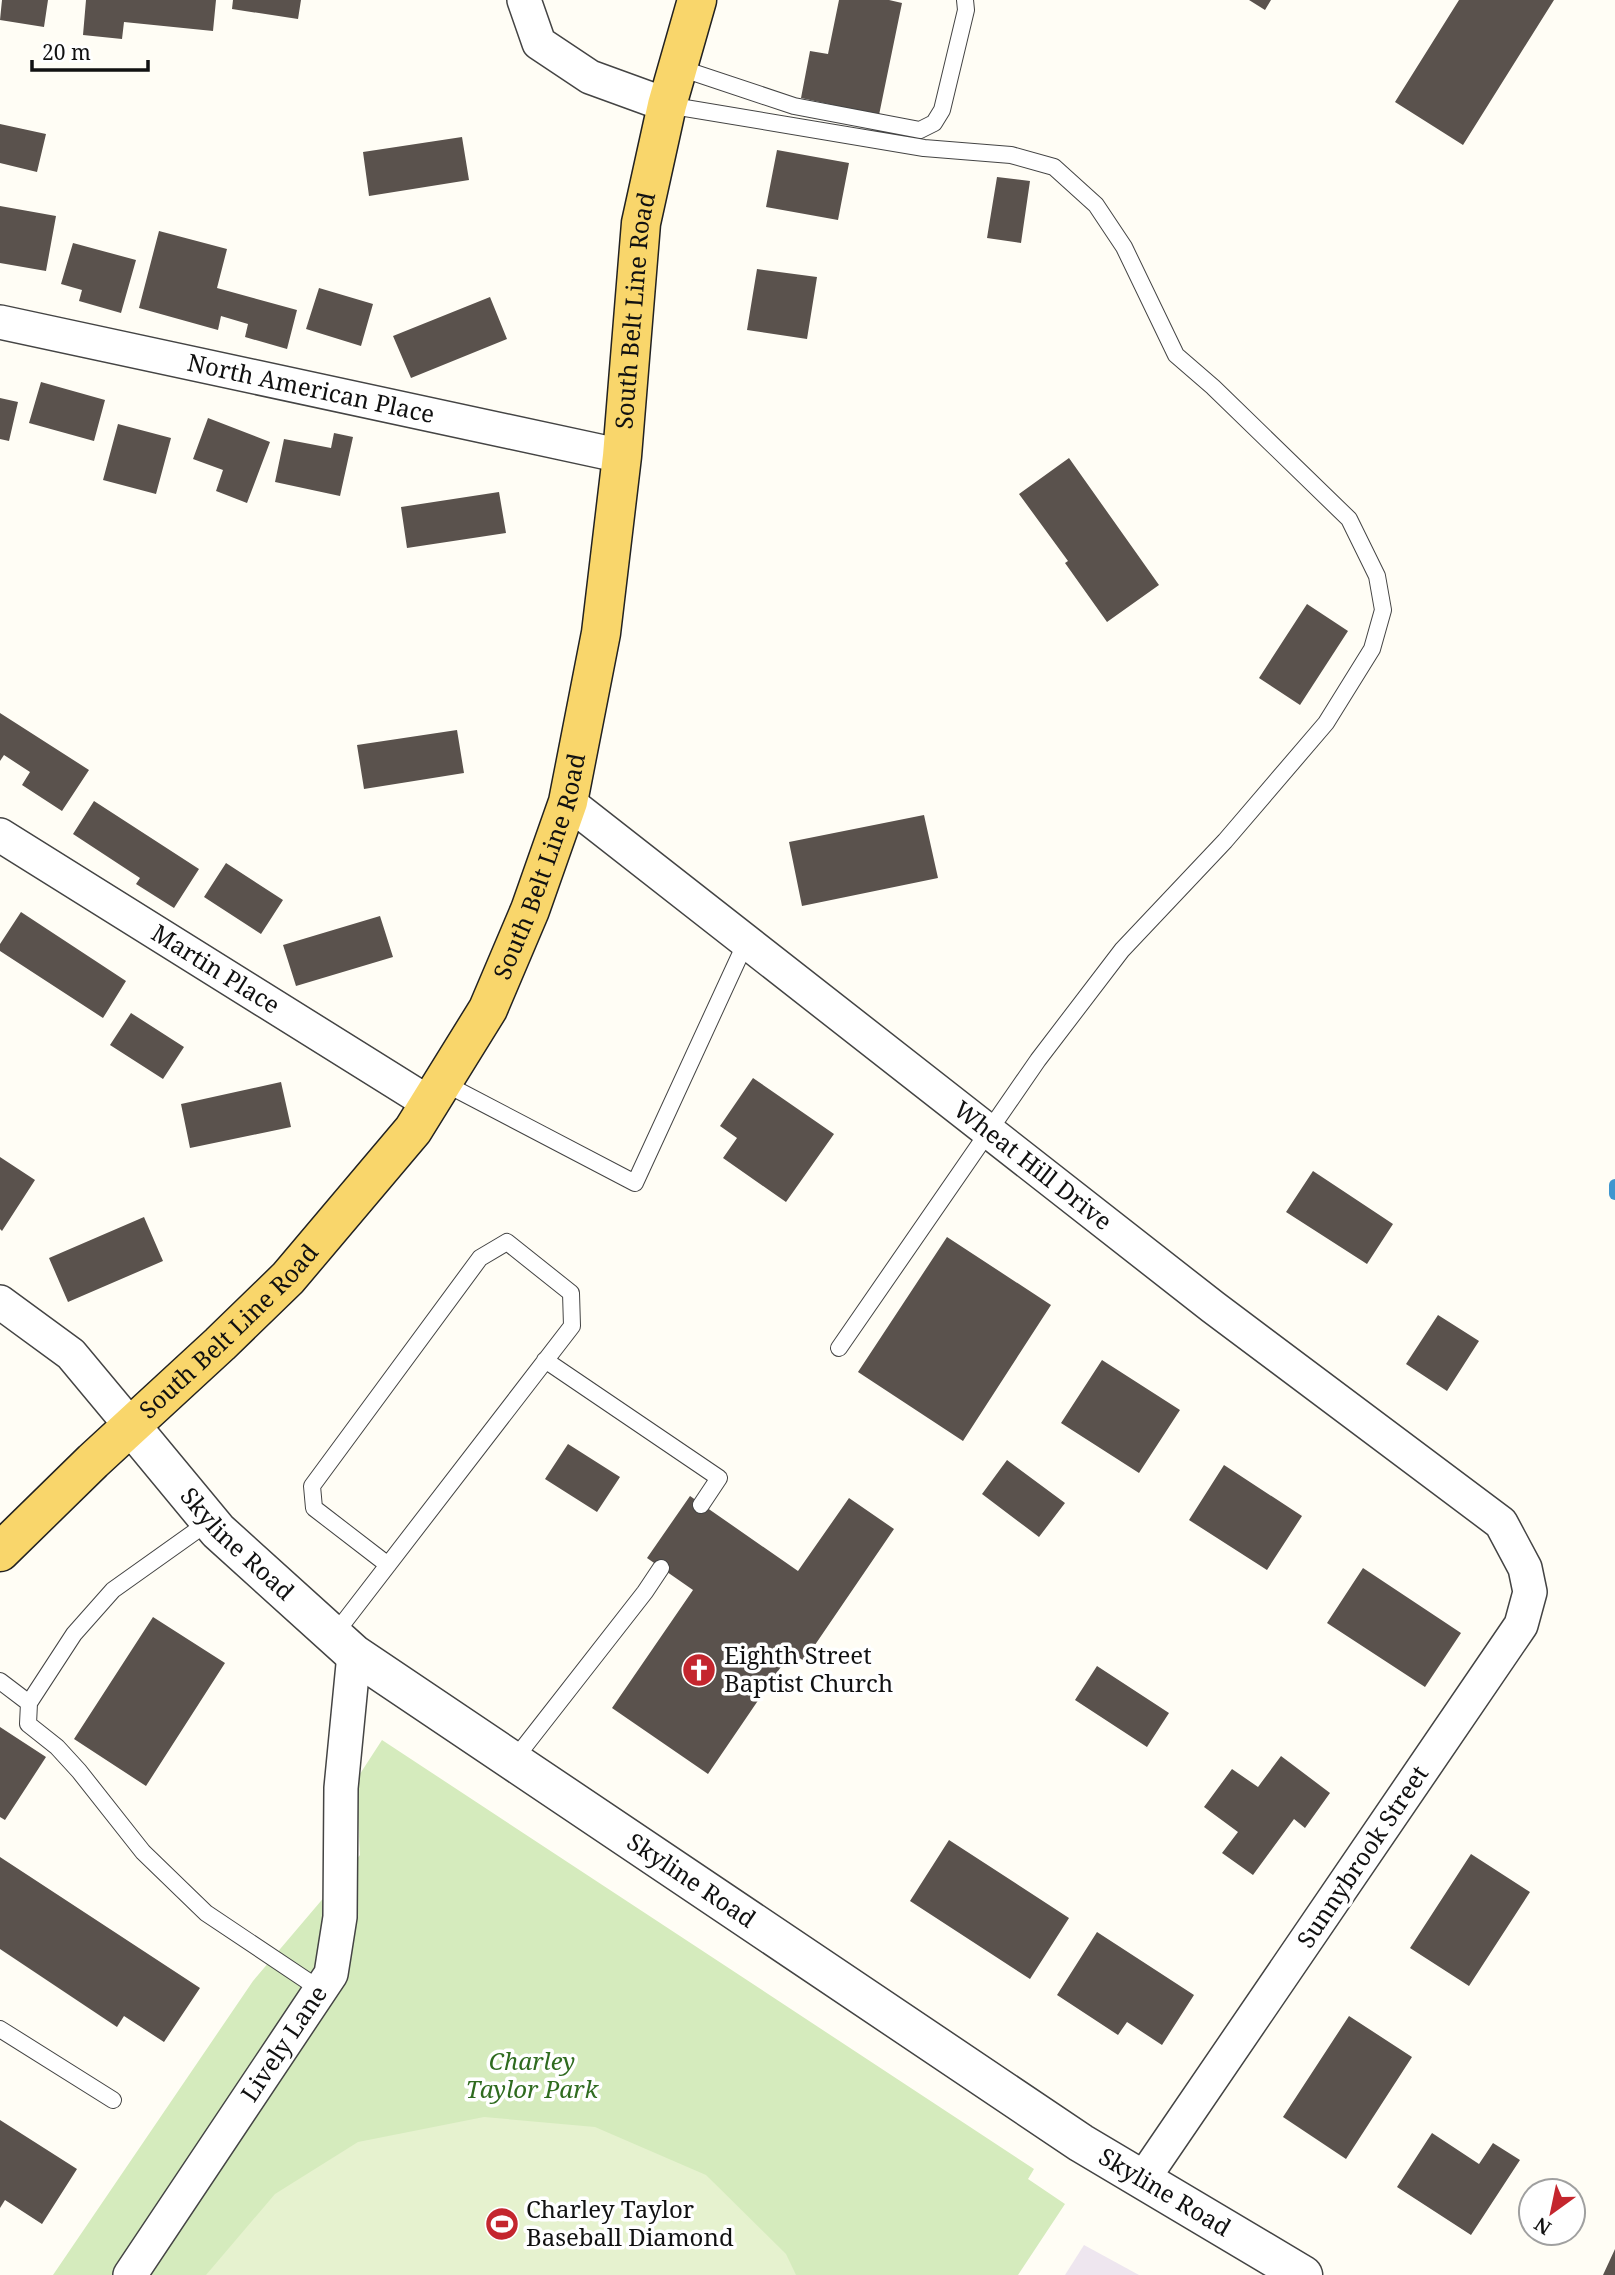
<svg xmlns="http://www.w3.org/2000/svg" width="1615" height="2275" viewBox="0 0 1615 2275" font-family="'Noto Serif',serif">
<rect width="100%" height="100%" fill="#fffdf5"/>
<path fill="#eee6ef" d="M1084 2245 1139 2275H1065Z"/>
<path fill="#d5ebbd" d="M382 1740 1034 2169 1028 2179 1065 2204 1018 2275H53L253 1981 360 1855 356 1780Z"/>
<path fill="#e6f2cf" d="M484 2117 595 2127 706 2175 786 2254 796 2275H206L275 2194 358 2142Z"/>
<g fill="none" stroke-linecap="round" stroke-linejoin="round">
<path stroke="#3f96cf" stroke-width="12" d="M1615 1185V1194"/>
</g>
<path fill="#5a524d" d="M2 0H48L44 27 0 20Z
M86 0H216L213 31 124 22 122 39 83 35Z
M233 0H301L298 19 232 9Z
M839 0H889L902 3 879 115 801 98 810 51 828 54Z
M1249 0H1271L1265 10Z
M1459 0H1554L1463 145 1395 102Z
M0 124 46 134 37 172 0 163Z
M462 137 469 180 369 196 363 152Z
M777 150 849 163 838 220 766 207Z
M997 177 1030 181 1021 243 987 238Z
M0 206 56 216 46 271 0 263Z
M159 231 227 249 217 288 297 310 287 349 245 337 248 324 221 316 218 330 139 308Z
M73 243 136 260 121 313 79 301 82 290 61 284Z
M757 269 817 277 807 339 747 330Z
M319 288 373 304 361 346 306 329Z
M490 297 507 339 411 378 393 336Z
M41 382 105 400 94 441 29 423Z
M0 398 18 402 9 441 0 439Z
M208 418 270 442 247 503 216 491 223 470 193 459Z
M118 424 171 438 156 494 103 480Z
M334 433 353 437 340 496 275 482 284 439 331 448Z
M1069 458 1159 585 1107 622 1065 563 1068 561 1019 494Z
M499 492 506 533 407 548 401 507Z
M1307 604 1348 631 1300 705 1259 678Z
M0 713 89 770 62 811 22 785 30 772 4 755 0 761Z
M457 730 464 773 364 789 357 745Z
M94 801 199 869 174 908 136 884 140 878 73 834Z
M924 815 938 878 802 906 789 842Z
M226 863 283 900 261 934 204 897Z
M21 912 126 981 103 1018 0 951V944Z
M380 916 393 957 296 986 283 945Z
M131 1013 184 1047 163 1079 110 1045Z
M753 1078 834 1134 786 1202 723 1158 737 1138 720 1126Z
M281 1082 291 1127 190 1148 181 1104Z
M0 1157 35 1180 2 1231 0 1229Z
M1313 1171 1393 1224 1367 1264 1286 1212Z
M144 1217 163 1261 68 1302 49 1258Z
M947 1237 1051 1305 963 1441 858 1372Z
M1438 1315 1479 1341 1447 1391 1406 1364Z
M1102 1360 1180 1410 1139 1473 1061 1423Z
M568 1444 620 1477 597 1512 545 1479Z
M1007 1460 1065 1503 1039 1537 982 1494Z
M1224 1465 1302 1516 1267 1570 1189 1520Z
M690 1496 798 1571 849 1498 894 1529 804 1661 791 1652 708 1774 612 1708 693 1590 647 1558Z
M1363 1568 1461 1633 1425 1687 1327 1623Z
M153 1617 225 1663 146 1786 74 1739Z
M1097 1666 1169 1713 1147 1747 1075 1700Z
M0 1727 46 1757 5 1820 0 1817Z
M1281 1756 1330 1793 1305 1828 1294 1819 1253 1875 1222 1853 1238 1832 1204 1807 1232 1769 1258 1787Z
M949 1840 1069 1918 1030 1979 910 1901Z
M1471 1854 1530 1892 1469 1986 1410 1948Z
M0 1857 200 1988 164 2042 124 2016 117 2027 0 1949Z
M1097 1932 1194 1995 1162 2045 1127 2022 1118 2035 1057 1995Z
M1349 2016 1412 2057 1346 2159 1283 2117Z
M0 2120 77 2169 42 2224 5 2200 0 2208Z
M1432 2133 1479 2164 1493 2143 1520 2160 1471 2235 1397 2187Z
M1615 2249V2275H1603Z"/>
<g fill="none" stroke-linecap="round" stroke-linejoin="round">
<g stroke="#444" stroke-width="18">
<path id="service" d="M677 67 794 106 920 130 934 123 942 110 966 10 965 0
M667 105 924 148 1011 155 1054 167 1096 205 1124 247 1176 355 1213 387 1349 519 1377 576 1383 610 1372 649 1326 723 1225 841 1122 950 1038 1060 839 1348
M442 1082 635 1183 746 942
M545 1360 719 1478 701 1505
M210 1521 113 1590 74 1634 29 1703 28 1724 57 1747 79 1771 143 1852 206 1913 321 1990
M334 1635 572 1326 571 1293 507 1242 480 1258 312 1486 314 1508 388 1565
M0 1681 29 1703
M513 1761 645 1592 661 1568
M0 2029 113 2100"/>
</g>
<g stroke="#444" stroke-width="36">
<g id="minor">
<path d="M524 0 539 43 590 77 667 105"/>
<path id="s1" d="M0 322 622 456"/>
<path id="s2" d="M568 802 1213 1307 1501 1523 1525 1568 1530 1592 1521 1625 1143 2179"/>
<path id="s3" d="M0 835 429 1103"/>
<path d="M0 1302 71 1354 131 1426"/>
<path id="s4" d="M130 2275 331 1974 340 1917 341 1788 354 1654"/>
</g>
</g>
<g stroke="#444" stroke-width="41">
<g id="tertiary">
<path id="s5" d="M131 1426 218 1531 354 1654 1081 2143 1303 2275"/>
</g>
</g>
<g stroke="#222" stroke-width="41">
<g id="primary">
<path id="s6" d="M0 1552 93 1461 220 1344 288 1278 413 1130 488 1009 530 910 568 802 601 633 622 456 641 223 667 105 697 0"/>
</g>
</g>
<use href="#service" stroke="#fff" stroke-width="16"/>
<use href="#minor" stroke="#fff" stroke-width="33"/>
<use href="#tertiary" stroke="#fff" stroke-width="38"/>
<use href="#primary" stroke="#f9d66b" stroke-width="38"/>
</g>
<defs>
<g id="church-disc" transform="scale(1.75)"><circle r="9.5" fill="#c4262e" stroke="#fff"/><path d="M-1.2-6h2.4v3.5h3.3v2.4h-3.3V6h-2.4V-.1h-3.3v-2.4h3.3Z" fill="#fff"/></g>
<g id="stadium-disc" transform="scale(1.75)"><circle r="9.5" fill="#c4262e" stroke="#fff"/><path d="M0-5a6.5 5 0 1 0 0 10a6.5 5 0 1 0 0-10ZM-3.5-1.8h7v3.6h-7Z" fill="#fff"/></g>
</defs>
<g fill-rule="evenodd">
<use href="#church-disc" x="699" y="1670"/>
<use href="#stadium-disc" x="502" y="2224"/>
</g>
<g text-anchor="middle" stroke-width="7" stroke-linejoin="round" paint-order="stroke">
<g font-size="24" fill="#111" stroke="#fff">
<text dy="8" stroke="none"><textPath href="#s6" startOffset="1452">South Belt Line Road</textPath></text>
<text dy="8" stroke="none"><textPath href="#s1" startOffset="318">North American Place</textPath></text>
<text dy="8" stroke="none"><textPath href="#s6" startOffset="886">South Belt Line Road</textPath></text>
<text dy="8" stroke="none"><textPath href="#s3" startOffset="254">Martin Place</textPath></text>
<text dy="8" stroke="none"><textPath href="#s2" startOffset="590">Wheat Hill Drive</textPath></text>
<text dy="8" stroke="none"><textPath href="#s6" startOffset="318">South Belt Line Road</textPath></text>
<text dy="8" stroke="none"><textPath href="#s5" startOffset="159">Skyline Road</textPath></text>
<text transform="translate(1363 1857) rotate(-56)" y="8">Sunnybrook Street</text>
<text dy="8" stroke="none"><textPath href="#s5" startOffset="726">Skyline Road</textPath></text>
<text dy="8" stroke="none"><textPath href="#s4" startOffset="278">Lively Lane</textPath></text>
<text dy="8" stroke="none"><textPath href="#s5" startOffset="1293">Skyline Road</textPath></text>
</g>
<g font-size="24" fill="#111" stroke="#fff" text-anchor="start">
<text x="724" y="1664">Eighth Street<tspan x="724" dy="28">Baptist Church</tspan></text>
<text x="526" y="2218">Charley Taylor<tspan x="526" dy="28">Baseball Diamond</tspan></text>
</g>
<g font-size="24" font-style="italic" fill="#2f6b1f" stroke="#fff">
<text x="532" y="2070">Charley<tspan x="532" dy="28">Taylor Park</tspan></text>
</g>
</g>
<g transform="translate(1552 2212) rotate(213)"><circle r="33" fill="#ffffff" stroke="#a0a0a0" stroke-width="2"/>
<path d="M0-5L12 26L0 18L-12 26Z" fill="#c4262e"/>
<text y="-10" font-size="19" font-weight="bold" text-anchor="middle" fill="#111111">N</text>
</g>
<path d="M32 60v10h116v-10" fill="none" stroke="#111111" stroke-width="3.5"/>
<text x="42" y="60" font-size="21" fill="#111111" stroke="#ffffff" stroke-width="5" paint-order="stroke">20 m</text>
</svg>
